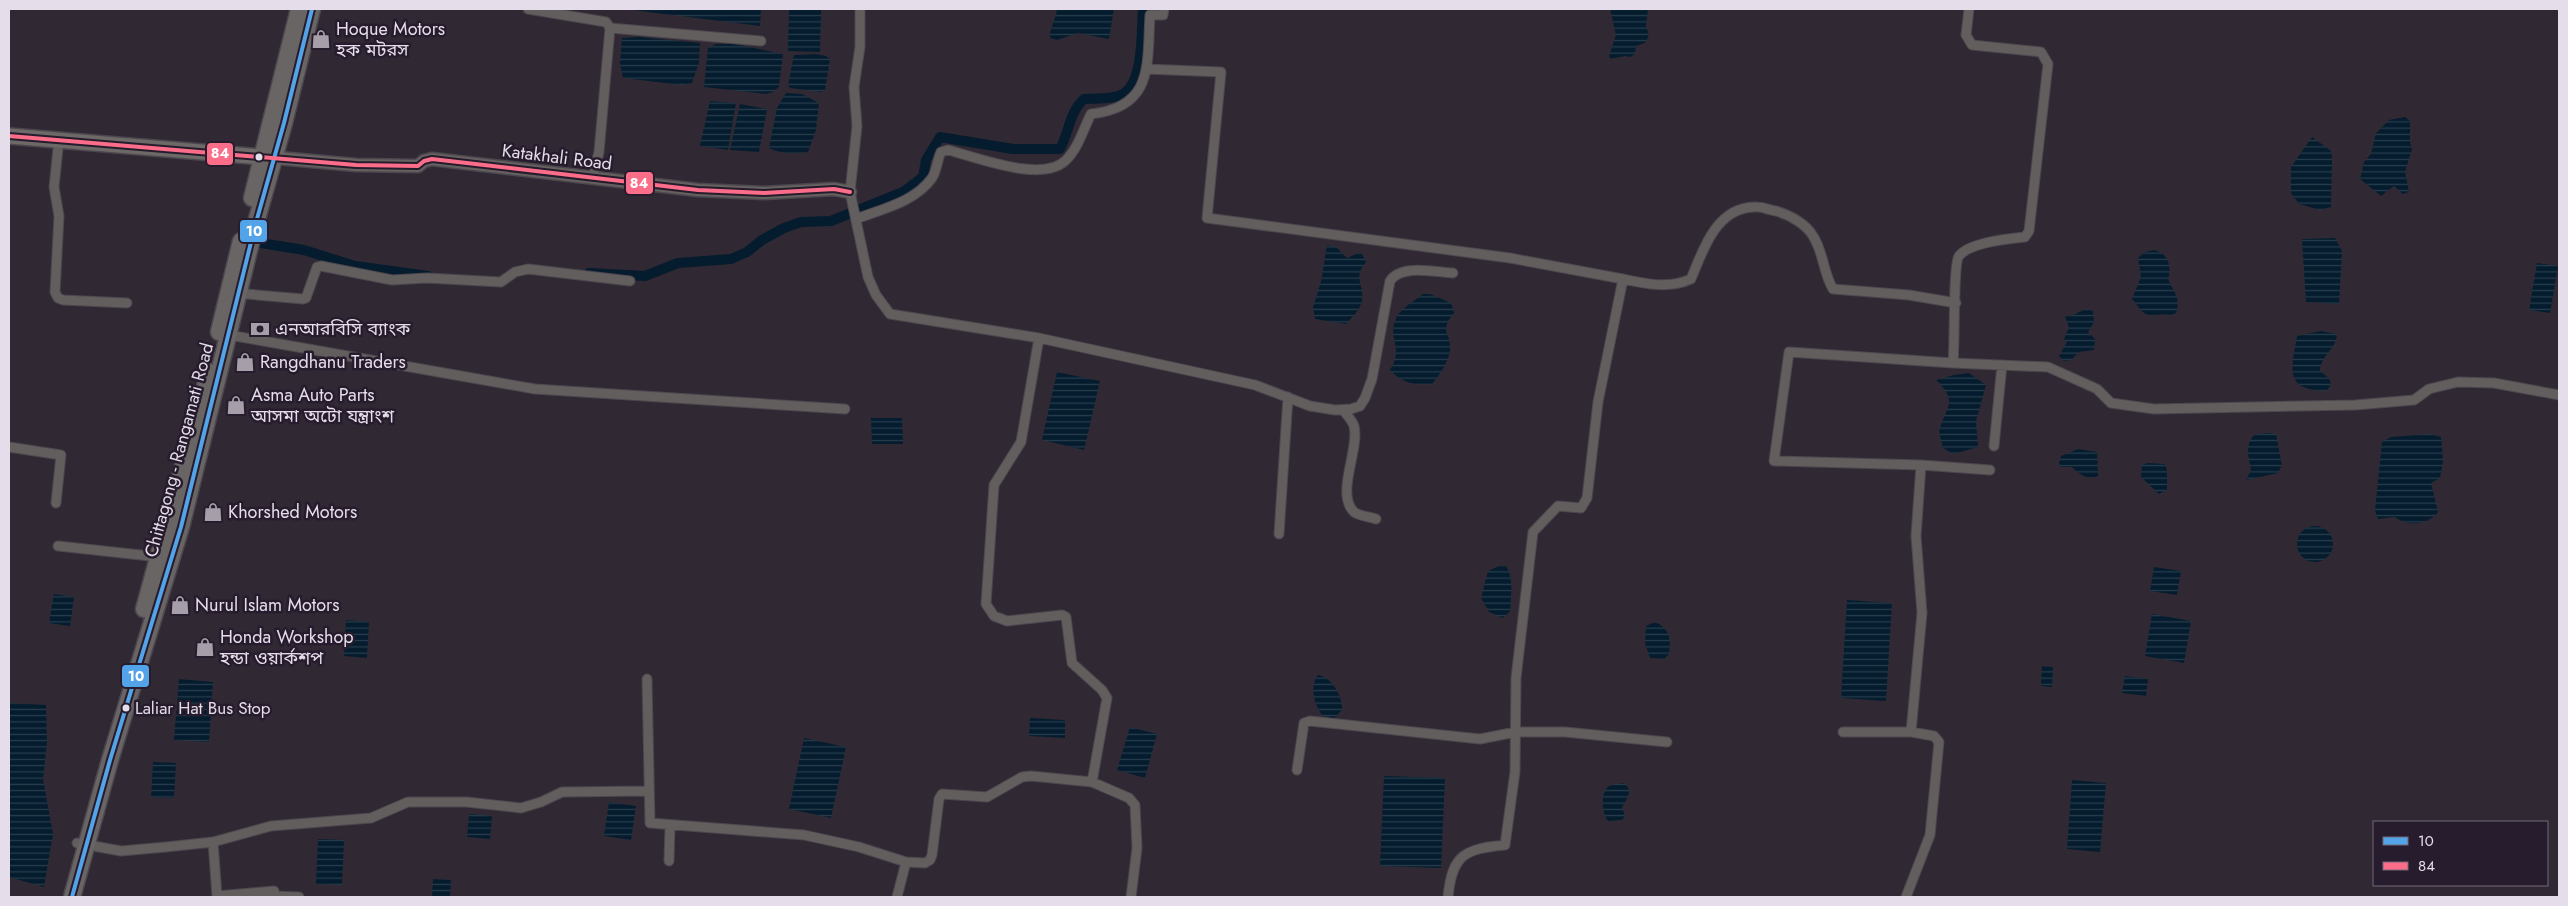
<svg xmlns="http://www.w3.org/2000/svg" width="2568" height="906" viewBox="0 0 2568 906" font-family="Jost,'Noto Sans Bengali',sans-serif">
<defs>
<pattern id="water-rules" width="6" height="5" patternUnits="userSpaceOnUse" patternTransform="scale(1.25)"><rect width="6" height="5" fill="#041c2e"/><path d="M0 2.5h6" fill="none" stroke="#283d4c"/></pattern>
</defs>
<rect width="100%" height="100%" fill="#302933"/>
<path fill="url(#water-rules)" d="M624 9H761L760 26Z
M789 9H821L820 52 788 51Z
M1057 9H1114L1109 39 1078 33 1057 40 1050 38C1049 31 1056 18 1057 9Z
M1610 9H1648L1646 26 1649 35 1645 43 1636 46 1635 54 1630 57 1625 56 1611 59 1609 56 1616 35Z
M639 37 700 43 699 63 692 83 682 85 623 78 620 63 622 38Z
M716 44H735L783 54 779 87 773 92 766 94 704 87 708 48Z
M816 54 826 56 830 59 825 90 821 92 790 88 788 85 794 55Z
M786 93 802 94 819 103 816 130 808 152C796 154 780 154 769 148L777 108Z
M710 101 736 103 728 150 700 146Z
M740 104 767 109 759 152 730 150Z
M2405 117 2410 121V142L2412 149 2405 172 2409 192 2403 194 2394 186 2381 196 2360 179 2364 162 2371 154 2376 133 2389 120Z
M2312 137 2331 151 2332 158 2331 207 2320 210 2299 204 2291 193V167Z
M2335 238 2342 251 2339 304 2306 302 2302 239Z
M1327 245 1337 248 1347 258 1358 253 1362 254 1366 262C1351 280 1367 287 1361 304 1359 311 1351 318 1346 324L1315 319 1313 307 1321 282Z
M2154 250C2168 253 2172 266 2168 279 2174 293 2181 297 2176 313L2169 316C2161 312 2153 318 2146 314 2140 311 2136 303 2132 299L2141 277 2138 258 2145 252Z
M2537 263 2558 266 2550 313 2529 310Z
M1423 294H1430L1451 303 1454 313C1438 333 1451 331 1450 349 1449 362 1440 374 1432 384 1415 386 1402 383 1390 370 1404 347 1388 340 1395 321 1398 310 1414 301 1423 294Z
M2086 309 2093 311 2094 322 2088 332 2095 339 2094 350 2079 352 2071 360 2064 361 2059 356 2067 342 2064 340C2070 321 2071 336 2065 316H2071Z
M2321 331 2337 334C2336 350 2320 356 2320 371L2329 378 2331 384 2327 391C2284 390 2291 371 2297 336Z
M1057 372 1100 381 1084 450 1042 440Z
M1969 373 1986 385 1976 421 1978 447 1953 454 1943 448C1942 442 1938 434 1940 428 1947 405 1958 401 1936 380L1954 375Z
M871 418H902L903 444H872Z
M2266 433 2276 434 2282 465 2278 473 2246 480 2251 470C2249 456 2244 447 2254 435Z
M2430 434 2441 437 2443 461 2440 478 2431 483 2438 512C2429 525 2407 527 2395 517L2378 519 2375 511 2382 442 2391 437Z
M2078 449 2097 452 2098 476C2087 480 2080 475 2072 467H2061L2059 463 2061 456Z
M2148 463 2165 464 2167 470V490L2159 494 2141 477 2142 465Z
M2297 544a18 18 0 1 1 36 0a18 18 0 1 1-36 0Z
M1499 566H1506C1514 579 1511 597 1510 611L1503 618 1489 612 1481 598 1488 571Z
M2154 567 2181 571 2177 595 2150 591Z
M54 594 74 597 70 626 49 623Z
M1847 600 1892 603 1886 701 1841 698Z
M2152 614 2191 621 2184 663 2145 656Z
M346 620 369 622 367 658 344 656Z
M1655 622C1670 629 1671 638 1669 654L1664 659 1650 658 1645 643 1646 626Z
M2042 666 2053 667 2052 687 2041 686Z
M1318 675C1332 677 1343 697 1342 710L1334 718 1323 716C1314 706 1309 685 1318 675Z
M2125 676 2148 679 2146 696 2122 693Z
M179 679 213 682 209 742 174 740Z
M9 703 46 705 47 743 43 779 53 834 44 887 9 877Z
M1030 718 1065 720V738L1029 736Z
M1130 727 1157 734 1145 778 1117 770Z
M804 738 846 747 831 818 789 809Z
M153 762 176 763 174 798 151 797Z
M1384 776 1445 778 1441 868 1380 866Z
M2072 780 2106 783 2100 852 2067 849Z
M1623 783C1635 790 1626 799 1622 808L1625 816 1622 820 1608 821C1602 814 1600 794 1608 787 1611 784 1619 784 1623 783Z
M609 802 636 806 631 840 604 836Z
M469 814 492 816 490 839 467 837Z
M318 839 344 840 342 885 316 884Z
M433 879 451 880 450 897H432Z"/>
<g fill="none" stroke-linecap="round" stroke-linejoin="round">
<path stroke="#041c2e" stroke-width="10" d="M261 243 304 250 355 266 428 276
M589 273 645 276 678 263 731 259 747 252 762 240 784 228 801 222 831 221 903 192 923 177 926 160 940 137 1013 149H1060C1069 132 1070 111 1084 99 1095 98 1112 100 1123 94 1144 81 1141 32 1143 9"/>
<g stroke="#4c474f" stroke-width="11">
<path id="street" d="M528 9 606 22 610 28 599 152 592 179
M860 9V47L854 87 857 126 850 192 868 277 876 295 890 314 1039 338 1255 385 1310 406 1335 410 1351 409 1360 406 1365 398 1372 379 1390 281C1401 264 1435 272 1453 273
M610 28 761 41
M1146 69 1221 72 1207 218 1510 258 1623 279 1598 402 1587 498 1581 508 1558 506 1533 532 1516 678 1515 772 1505 845C1465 849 1452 854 1448 897
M59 139 54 187 59 216 55 292 58 298 63 300 127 303
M856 219C882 209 915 202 932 178 937 171 937 160 941 152L948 150C976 157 1041 183 1065 161 1078 149 1083 130 1091 114 1154 107 1147 65 1150 15H1163L1164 9
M1623 279C1646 284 1669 289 1691 279 1703 250 1716 208 1754 207 1761 206 1769 210 1776 211 1790 215 1806 224 1813 236 1824 253 1823 273 1833 289L1909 295 1956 303
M235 293 303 299 306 298 317 267 321 266 392 280 427 278 501 282 515 272 528 269 630 281
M229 335 535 389 845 409
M1039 338 1021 442 994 485 986 604 994 616 1007 621 1062 615 1066 617 1072 663 1102 690 1107 698 1092 782
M1953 363C1955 346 1953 263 1959 256 1970 242 2008 239 2025 237L2029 231 2048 64 2041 52 1972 45 1966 35 1969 9
M1343 410C1346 414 1352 420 1354 426 1360 449 1335 494 1354 512 1359 516 1370 517 1376 519
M1994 446 2002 365
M9 447 61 455 56 503
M1921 465 1774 461 1789 352 1953 363 2048 367 2097 389 2111 403 2154 409 2355 405 2414 400 2429 389 2458 382 2494 383 2559 395
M1279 534 1288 397
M58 546 159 557
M647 679 650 823 804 835 859 847 906 862 925 863 930 860 932 855 939 799 942 794 987 797 1022 777 1031 776 1092 782 1129 798 1135 805 1137 848 1131 897
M1843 732H1911
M1297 770 1304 723 1310 721 1480 739 1516 732H1565L1667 742
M213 842 217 896 274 891V896L299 897
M77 843 121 851 166 847 213 842 271 826 371 818 408 802H467L521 808 541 802 562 792 648 791
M669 861 670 826
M897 897 906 862
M1906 897 1930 835 1939 742 1934 736 1911 732 1922 613 1916 536 1921 465 1990 470"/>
</g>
<g stroke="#4c474f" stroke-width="15">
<path id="secondary" d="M267 157 356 165 418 166 424 161 432 159 698 190 764 193 834 189 850 192"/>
</g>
<g stroke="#4c474f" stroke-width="18">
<path id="primary" d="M9 136 262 157"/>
</g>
<g stroke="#4c474f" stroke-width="19">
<path id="highway" d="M252 198 299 9
M219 332 241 241
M144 609 209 372
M72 897 110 760 181 527 255 226 284 123 312 9"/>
</g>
<use href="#street" stroke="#615e5d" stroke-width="9"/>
<use href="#secondary" stroke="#65615f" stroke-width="12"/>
<use href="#primary" stroke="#6c6967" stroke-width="15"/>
<use href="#highway" stroke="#696564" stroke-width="16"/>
<g stroke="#271c2d" stroke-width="8">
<path id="bus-1" d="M72 897 110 760 181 527 255 226 284 123 312 9"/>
</g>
<g stroke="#271c2d" stroke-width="8">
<path id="bus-2" d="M9 136 356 165 418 166 424 161 432 159 698 190 764 193 834 189 850 192"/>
</g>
<use href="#bus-1" stroke="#53a3e8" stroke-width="4"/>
<use href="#bus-2" stroke="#fb6d88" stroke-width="4"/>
</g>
<defs>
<g id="shop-bare" transform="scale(1.5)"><path d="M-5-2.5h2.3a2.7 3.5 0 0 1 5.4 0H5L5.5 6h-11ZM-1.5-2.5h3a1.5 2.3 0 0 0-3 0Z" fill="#a69ea9" stroke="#271c2d" stroke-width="2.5" paint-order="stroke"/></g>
<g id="bank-bare" transform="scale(1.5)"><path d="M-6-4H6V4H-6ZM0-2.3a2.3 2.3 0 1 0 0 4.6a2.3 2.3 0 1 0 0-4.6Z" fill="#a69ea9" stroke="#271c2d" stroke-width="2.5" paint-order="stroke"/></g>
</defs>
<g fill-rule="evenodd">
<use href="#shop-bare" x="321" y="39"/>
<use href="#bank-bare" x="260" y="329"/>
<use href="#shop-bare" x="245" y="362"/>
<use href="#shop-bare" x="236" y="405"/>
<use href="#shop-bare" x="213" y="512"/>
<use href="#shop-bare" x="180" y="605"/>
<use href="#shop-bare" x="205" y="647"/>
</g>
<g fill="#e5dde9" stroke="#271c2d" stroke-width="2">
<circle cx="259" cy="157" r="4.5"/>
<circle cx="126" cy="708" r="4.5"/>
</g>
<g text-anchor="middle" stroke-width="5" stroke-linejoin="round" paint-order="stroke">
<g font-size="17" fill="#e5dde9" stroke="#271c2d" text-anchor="start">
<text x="135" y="714">Laliar Hat Bus Stop</text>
</g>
<g font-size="18" fill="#e5dde9" stroke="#271c2d" text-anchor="start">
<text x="336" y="35">Hoque Motors<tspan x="336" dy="21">হক মটরস</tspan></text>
<text x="275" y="335">এনআরবিসি ব্যাংক</text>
<text x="260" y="368">Rangdhanu Traders</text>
<text x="251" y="401">Asma Auto Parts<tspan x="251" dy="21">আসমা অটো যন্ত্রাংশ</tspan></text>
<text x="228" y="518">Khorshed Motors</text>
<text x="195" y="611">Nurul Islam Motors</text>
<text x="220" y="643">Honda Workshop<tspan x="220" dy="21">হন্ডা ওয়ার্কশপ</tspan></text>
</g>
<g font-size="18" fill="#e5dde9" stroke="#271c2d">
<text transform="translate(557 157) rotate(7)" y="6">Katakhali Road</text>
<text transform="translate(179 450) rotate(-75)" y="6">Chittagong - Rangamati Road</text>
</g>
</g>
<g stroke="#271c2d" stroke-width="2">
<rect x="206" y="142" width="28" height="24" rx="5" fill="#fb6d88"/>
<rect x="625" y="171" width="29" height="24" rx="5" fill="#fb6d88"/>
<rect x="239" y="219" width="29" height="24" rx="5" fill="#53a3e8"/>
<rect x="121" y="664" width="29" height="24" rx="5" fill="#53a3e8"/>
</g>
<g font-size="14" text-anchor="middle" font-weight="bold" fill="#fff">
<text x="220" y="158">84</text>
<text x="639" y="188">84</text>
<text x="254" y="236">10</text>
<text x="136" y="681">10</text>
</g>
<rect width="2568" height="906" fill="none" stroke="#e5dde9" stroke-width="20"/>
<rect x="2373" y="821" width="175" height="65" fill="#271c2d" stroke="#736978"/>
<rect x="2383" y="837" width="25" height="8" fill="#53a3e8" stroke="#736978"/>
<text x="2418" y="846" font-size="15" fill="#e5dde9">10</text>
<rect x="2383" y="862" width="25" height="8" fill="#fb6d88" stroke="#736978"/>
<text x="2418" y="871" font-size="15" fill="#e5dde9">84</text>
</svg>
